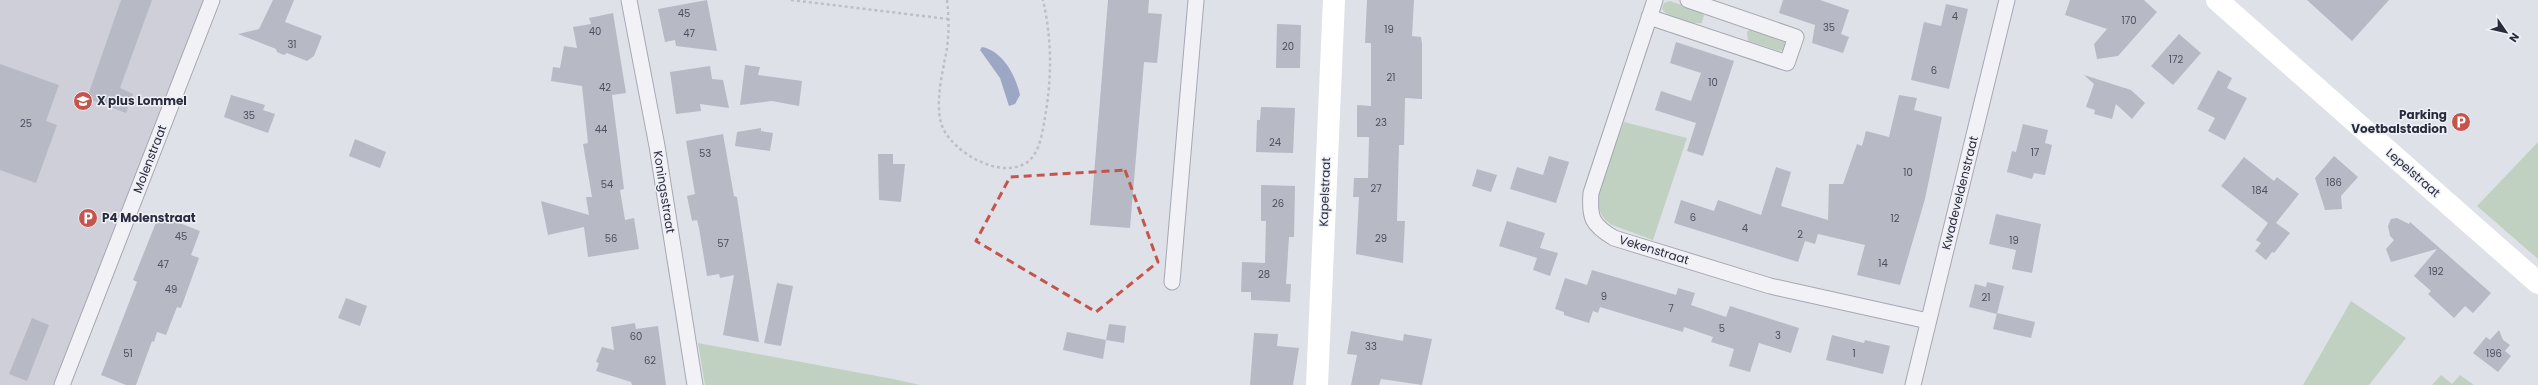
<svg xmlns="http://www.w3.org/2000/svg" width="2538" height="385" viewBox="0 0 2538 385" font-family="Poppins,sans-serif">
<rect width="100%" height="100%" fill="#dfe1e8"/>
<path fill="#cecfd9" d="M0 0H206L54 385H0Z"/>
<path fill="#c1d1c1" d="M1670 1 1701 12 1704 15 1702 23C1692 25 1668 18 1662 9L1664 3Z
M1752 28 1787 42 1785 50 1779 51 1748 41 1747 32Z
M1624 122 1687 138 1653 240 1612 225C1604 220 1598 212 1598 202 1598 183 1617 142 1624 122Z
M2538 142V259L2477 206Z
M2351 301 2406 338 2369 385H2303Z
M698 343 893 379 920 385H705Z
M2441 375 2452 384 2460 375 2474 385H2432Z"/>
<path fill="#9ca7c6" d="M982 47C1003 51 1016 76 1020 95L1015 104 1009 106 1000 78 980 50Z"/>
<path fill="#b7b9c4" d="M121 0H152L120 88 133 94 126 113 87 98Z
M273 0H294L285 22 322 36 314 56 307 61 287 53 284 55 277 52 276 49 238 34 259 29Z
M707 0 717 51 676 46 675 40 665 42 658 9Z
M1108 0H1149L1148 13 1162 14 1157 63 1144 62 1130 228 1090 225Z
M1367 0H1414L1412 36 1421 37 1422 44V99L1405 98 1404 145H1399L1397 221H1405L1403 263 1356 254 1359 197H1353L1354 178H1368L1369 137H1357V105L1371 106V43H1365Z
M1783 0H1820L1849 10 1841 34 1849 37 1843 53 1812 43 1815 25 1779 13Z
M2070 0H2144L2157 12 2118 56 2097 59 2094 44 2107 29 2065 15Z
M2307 0H2389L2352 41Z
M1946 4 1968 9 1949 89 1911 80 1924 22 1941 26Z
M613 13 626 93 612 95 624 189 620 190 625 220 634 218 639 249 588 257 584 227 548 235 541 201 589 215 586 197H592L583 144 588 143 582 86 551 81 553 67 560 68 564 46 577 48 573 27 591 24 589 18Z
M1277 24 1301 25 1300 68H1276Z
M2179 34 2201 53 2173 85 2151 66Z
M1676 42 1734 61 1703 156 1687 151 1696 123 1655 110 1661 91 1691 101 1701 73 1670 63Z
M0 64 59 85 46 121 57 125 36 183 0 170Z
M745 65 760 67 758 75 802 81 799 106 772 101 740 105Z
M710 66 712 79 723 80 729 108 700 104 701 111 676 114 670 72Z
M2218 70 2232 78 2227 88 2247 98 2225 140 2208 131 2215 118 2197 109Z
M2084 75 2131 90 2145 103 2132 119 2116 104 2112 119 2094 114 2095 110 2086 107 2094 84Z
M231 95 265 105 263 110 275 114 268 133 224 117Z
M1899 95 1917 98 1914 110 1942 117 1925 199 1900 285 1857 275 1865 245 1818 234 1815 244 1805 241 1798 262 1674 223 1681 200 1714 211 1718 200 1761 215 1776 167 1791 172 1781 206 1828 220 1829 184H1843L1857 144 1862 146 1866 131 1889 137Z
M1261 107 1295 108 1293 153 1256 152 1257 120H1260Z
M2023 124 2048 130 2045 143 2052 145 2045 175 2034 173 2032 179 2007 172 2012 151 2016 152Z
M761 128V131L773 133 770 151 735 146 737 132Z
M723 134 734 196 737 197 759 342 723 335 734 275 720 278 719 274 707 276 699 228 697 220 692 221 687 196 695 194 686 141Z
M355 139 386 152 380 168 349 156Z
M878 154H893V164H905L901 202 879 200Z
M1549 156 1569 162 1556 203 1510 189 1517 167 1543 175Z
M2334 156 2358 177 2341 196 2342 209 2325 210 2315 178Z
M2244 157 2274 181 2277 177 2299 194 2276 223 2290 233 2274 253 2272 252 2266 260 2255 251 2261 243 2256 240 2268 223 2221 186Z
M1477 169 1497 175 1491 192 1472 186Z
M1261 185 1295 186 1294 237H1289L1286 284H1291L1290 302 1251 300V292H1241L1242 262 1265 263 1266 221H1261Z
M1996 214 2041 224 2032 273 2012 269 2016 250 1989 244Z
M159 215 200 231 191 255 199 258 181 308 177 307 166 335 157 332 154 342 152 341 136 385H126L101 375 137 282 133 280Z
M2397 218 2409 224 2410 222 2491 293 2473 313 2465 306 2454 318 2428 294 2431 291 2414 276 2437 249 2391 262 2386 249 2394 240 2390 236 2388 226 2391 219Z
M1507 221 1545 233 1540 248 1558 253 1550 276 1533 270 1537 258 1499 246Z
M1592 270 1676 295 1678 288 1695 293 1691 305 1726 317 1730 306 1799 328 1791 353 1759 343 1750 372 1729 366 1734 349 1711 342 1713 337 1684 327 1683 332 1600 307 1598 313 1593 311 1589 323 1564 315V312L1555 309 1565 278 1587 285Z
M1987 282 2004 286 1997 314 1969 307 1975 284 1986 287Z
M777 283 793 286 781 346 764 343Z
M346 298 367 306 360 326 338 318Z
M1997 313 2035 322 2031 338 1993 329Z
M32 318 49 325 27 381 9 374Z
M635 323 636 329 658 326 666 385H632L631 382 596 371 599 363 596 362 602 347 614 350 611 327Z
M1109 324 1126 326 1124 343 1106 340Z
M2499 330 2503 340 2510 345 2505 351 2511 356 2498 372 2473 353 2486 337 2490 340Z
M1351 331 1403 341 1404 334 1432 339 1422 385 1381 379 1379 385H1351L1357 355 1347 354Z
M1067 332 1106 340 1103 359 1063 350Z
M1254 333 1278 334 1277 346 1299 348 1293 385H1250Z
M1832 335 1864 343 1865 340 1890 346 1883 374 1826 360Z"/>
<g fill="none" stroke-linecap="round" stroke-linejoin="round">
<g stroke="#a5a7b2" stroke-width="17">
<path id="street" d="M629 0 657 146 695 385
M1655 0 1591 193C1589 218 1592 225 1614 238L1770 286 1928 321
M1649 17 1787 63 1796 37 1688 0
M1172 282 1196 0
M62 385 212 0
M1913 385 2007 0"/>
</g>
<path stroke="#bebfc6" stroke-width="2.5" stroke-dasharray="3 3" stroke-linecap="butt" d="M791 0 948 19
M947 0C949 16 949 32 947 48 943 72 935 99 941 123 950 154 1012 187 1034 155 1041 144 1043 129 1045 117 1052 77 1052 40 1043 0"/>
<use href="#street" stroke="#f2f2f6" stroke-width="15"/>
<path stroke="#fff" stroke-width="22" d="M2217 0 2538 283
M1317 385 1334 0"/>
</g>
<path fill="none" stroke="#c5554c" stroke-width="3" stroke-dasharray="8 5" stroke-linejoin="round" d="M1125 170 1158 262 1096 312 976 241 1010 177Z"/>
<defs>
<g id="school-disc" transform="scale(1)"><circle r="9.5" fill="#c5554c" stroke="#eff0f5"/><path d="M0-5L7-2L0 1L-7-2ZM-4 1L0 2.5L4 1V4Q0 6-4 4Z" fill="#fff"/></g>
<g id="parking-disc" transform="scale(1)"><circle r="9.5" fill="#c5554c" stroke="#eff0f5"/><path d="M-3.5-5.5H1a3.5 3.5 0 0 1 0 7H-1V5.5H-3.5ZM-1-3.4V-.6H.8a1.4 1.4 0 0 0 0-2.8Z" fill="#fff"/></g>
</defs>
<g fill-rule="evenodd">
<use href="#school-disc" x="83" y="101"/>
<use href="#parking-disc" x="2461" y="122"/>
<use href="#parking-disc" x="88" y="218"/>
</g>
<g text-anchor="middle" stroke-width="3" stroke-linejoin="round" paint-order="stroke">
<g font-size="10" fill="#4c4f60">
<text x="684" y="17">45</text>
<text x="1955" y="20">4</text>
<text x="2129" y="24">170</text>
<text x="1829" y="31">35</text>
<text x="1389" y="33">19</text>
<text x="595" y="35">40</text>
<text x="689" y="37">47</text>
<text x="292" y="48">31</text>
<text x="1288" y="50">20</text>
<text x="2176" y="63">172</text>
<text x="1934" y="74">6</text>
<text x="1391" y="81">21</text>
<text x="1713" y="86">10</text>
<text x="605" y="91">42</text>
<text x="249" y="119">35</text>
<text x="1381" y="126">23</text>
<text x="26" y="127">25</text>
<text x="601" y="133">44</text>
<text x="1275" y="146">24</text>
<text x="2035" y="156">17</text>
<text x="705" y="157">53</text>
<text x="1908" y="176">10</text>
<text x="2334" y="186">186</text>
<text x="607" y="188">54</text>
<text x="1376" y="192">27</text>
<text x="2260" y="194">184</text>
<text x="1278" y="207">26</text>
<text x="1693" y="221">6</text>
<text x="1895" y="222">12</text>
<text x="1745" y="232">4</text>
<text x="1800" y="238">2</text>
<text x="181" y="240">45</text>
<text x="611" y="242">56</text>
<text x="1381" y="242">29</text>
<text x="2014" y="244">19</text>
<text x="723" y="247">57</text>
<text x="1883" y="267">14</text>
<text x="163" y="268">47</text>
<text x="2436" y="275">192</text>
<text x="1264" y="278">28</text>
<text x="171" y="293">49</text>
<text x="1604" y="300">9</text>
<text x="1986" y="301">21</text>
<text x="1671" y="312">7</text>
<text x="1722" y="332">5</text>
<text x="1778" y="339">3</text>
<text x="636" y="340">60</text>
<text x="1371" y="350">33</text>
<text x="128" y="357">51</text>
<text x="1854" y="357">1</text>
<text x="2494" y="357">196</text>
<text x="650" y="364">62</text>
</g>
<g font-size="12" font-weight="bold" fill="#292c3e" stroke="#eff0f5" text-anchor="start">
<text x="97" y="105">X plus Lommel</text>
<text x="2447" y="119" text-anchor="end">Parking<tspan x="2447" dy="14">Voetbalstadion</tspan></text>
<text x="102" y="222">P4 Molenstraat</text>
</g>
<g font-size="12" fill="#292c3e" stroke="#eff0f5">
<text transform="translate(150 159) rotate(-69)" y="4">Molenstraat</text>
<text transform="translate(2413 173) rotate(41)" y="4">Lepelstraat</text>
<text transform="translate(664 192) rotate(81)" y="4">Koningsstraat</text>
<text transform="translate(1325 192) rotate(-88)" y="4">Kapelstraat</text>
<text transform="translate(1960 193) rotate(-76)" y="4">Kwadeveldenstraat</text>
<text transform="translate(1654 250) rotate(17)" y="4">Vekenstraat</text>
</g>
</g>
<g transform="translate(2506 32) rotate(124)" stroke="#eff0f5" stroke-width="3" paint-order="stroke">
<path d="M0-3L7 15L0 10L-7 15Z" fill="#292c3e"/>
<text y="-6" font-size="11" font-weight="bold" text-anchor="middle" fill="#292c3e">N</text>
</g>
</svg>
